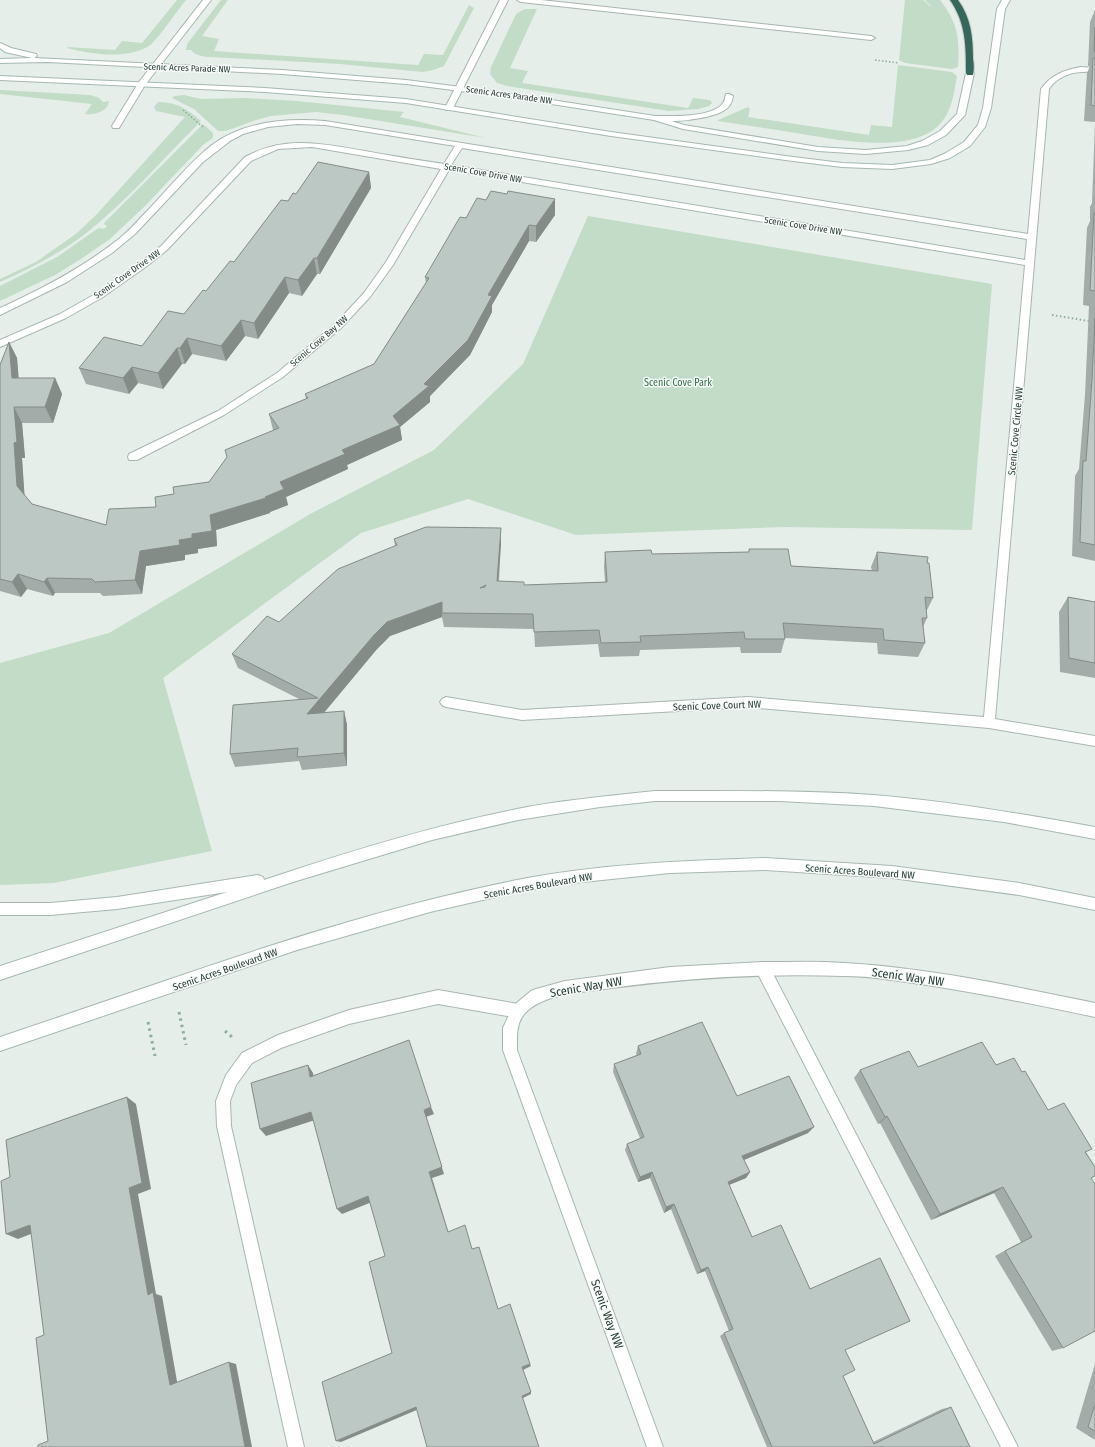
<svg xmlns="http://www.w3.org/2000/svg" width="1095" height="1447" viewBox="0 0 1095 1447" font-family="'Fira Sans Condensed',sans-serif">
<rect width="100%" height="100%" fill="#e6eeea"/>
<path fill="#c2dcc7" d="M177 0H186C179 8 156 42 149 46 125 60 91 54 67 48L68 47 115 50 122 41 142 43Z
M221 0H228L202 36 219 39 214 51 418 65 424 54 443 55 469 5 474 8 444 66 433 70 423 72 340 64 211 57C204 57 196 56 191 50H186L187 44Z
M905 0H923L930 6H931L925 0H940C958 23 960 39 958 67L952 69 905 63 899 60Z
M525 9H537L510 68 528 71 522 83 688 108 693 98 710 100 712 103 709 106 698 109 669 111 507 86 497 83 490 74 491 67 516 14Z
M898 65 952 72 957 76C954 93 952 113 938 126 907 155 834 139 796 133 770 129 744 125 718 121V120L748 107 750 109 748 117 869 135 871 125 892 127Z
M0 90 90 95 99 98 103 102 109 101C108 112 94 115 85 114L92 104 0 94Z
M184 95 201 99 245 98 297 101 404 112 400 117 486 138 343 115 316 112 271 116 256 120 226 131H218L194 109 172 98 174 96Z
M158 102C175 101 189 110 201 121 164 158 126 202 85 234 59 254 29 269 0 282V279L36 262 77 233 96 215 185 117 156 111 154 107Z
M203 124 213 133V138L203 145 145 206 110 239 81 259 55 275 0 301V286L57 257 97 229 99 228 104 229 107 226 104 224 105 222Z
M588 216 992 284 972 530 784 527 576 535 468 499 361 533 163 678 212 851 54 883 0 885V663L109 633 312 513 434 450 523 364Z"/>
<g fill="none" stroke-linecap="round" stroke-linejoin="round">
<g stroke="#a9b6b0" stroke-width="2">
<path id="lane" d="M203 0H211L145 85 119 128H113L112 126 139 82Z
M500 0H508L453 108 452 110H446L445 108Z
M517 0H541L871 36 875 38 871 40 521 2Z
M726 94H729L733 96C732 103 729 108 723 111 713 118 660 126 651 118L655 116C671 116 713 118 723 103 725 101 725 97 726 94Z
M763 962 768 964 1018 1447H1001L758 974 756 969 758 964Z
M438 990 518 1004 523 1006 525 1011 523 1016 518 1018 438 1004 349 1024 281 1048 252 1063 236 1085 230 1101 231 1126 304 1447H288L217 1126 216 1101 226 1075 242 1053 278 1035 349 1010Z"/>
</g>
<g stroke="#a9b6b0" stroke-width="2">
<path id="street" d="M1081 67 1095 68V72C1077 71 1060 73 1049 89L995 719 1095 736V746L989 728 748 707 522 720 446 707 442 705 440 702 442 699 446 697 522 710 748 697 984 717 1025 265 449 170 393 265 370 297 341 328 283 377 224 415 137 460H129L128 457 129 454 218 411 277 373 335 324 364 293 386 262 441 169 312 147 278 149 251 161 167 250 147 266 103 297 66 318 0 347V340L60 314 97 293 141 262 161 246 245 157C286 135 321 144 365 151 391 156 418 160 444 164L455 146 325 125 297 124 268 127 243 134 230 141 203 162 135 234 112 253 67 282 0 315V308C42 289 84 267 120 238 131 229 140 218 150 208 170 187 189 163 212 145 244 121 286 118 325 121L1028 234 1041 89C1051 75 1064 70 1081 67ZM462 148 1027 239 1025 260 451 165Z
M763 962C790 962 818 961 845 963 929 968 1013 986 1095 1003V1017C1039 1005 984 994 927 985 900 981 871 976 844 976 766 973 688 978 611 988 586 992 538 993 522 1017 516 1027 517 1038 517 1050L663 1447H647L503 1050V1028L513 1006 531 991 536 989 565 981 670 967Z"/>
</g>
<g stroke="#a6b8b1" stroke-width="2">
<path id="secondary" d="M1002 0H1010L1005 9 991 108 985 127 970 146 950 158 931 164 892 169 842 167 793 161 611 136 406 103 265 92 0 80V76L265 88 406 99 611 132 793 157 842 163 892 165 930 160 944 154 964 142 978 125 983 108 997 9Z
M0 43 11 48 36 54 37 56 34 58 282 70 406 80 500 92 655 116 684 125 818 147 866 150 907 146 922 141 940 131 957 114 966 73 970 71 974 73 965 115 946 135 928 145 908 150 866 154 818 151 683 129 654 120 500 96 406 84 282 74 48 62 0 63V59L32 58 5 52 0 48Z
M655 791C728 791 800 790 873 795 948 801 1022 814 1095 827V839L1004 822 874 806 780 801H655L600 807 518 820 432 840 293 882 0 980V966L227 892 117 909 50 915H0V903H50L117 897 258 875 263 877 264 880C347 852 431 826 517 809 562 800 609 796 655 791Z
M765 858 892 866 1019 883 1095 898V910L1019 895 892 878 765 870 670 873 573 883 513 893 430 912 297 950 0 1051V1037C169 981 337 916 512 881 596 864 680 861 765 858Z"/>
</g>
<g stroke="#c3c9c7" stroke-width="2">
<path id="highway" d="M950 0H958C971 18 973 37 973 59 974 64 974 70 973 75H967L966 73C966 46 966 23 950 0Z"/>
</g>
<path stroke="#8aaea0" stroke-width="1.5" stroke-dasharray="1.5 2" stroke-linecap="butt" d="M875 60 899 63
M183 110 203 127"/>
<path stroke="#8aaea0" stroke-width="2" stroke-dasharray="1.5 2.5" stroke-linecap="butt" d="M1052 315 1095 322"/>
<path stroke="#8aaea0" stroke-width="3" stroke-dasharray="2.5 4" stroke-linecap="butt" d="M179 1012 186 1045
M148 1022 155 1056
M225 1031 232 1037"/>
<use href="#lane" fill="#fff" fill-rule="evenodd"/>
<use href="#street" fill="#fff" fill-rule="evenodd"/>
<use href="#secondary" fill="#fff" fill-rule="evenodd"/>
<use href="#highway" fill="#35685a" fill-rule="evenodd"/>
</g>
<path fill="#a2aca8" d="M1095 10V561L1072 556 1075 476 1079 469 1085 395 1089 306 1083 305 1087 228 1090 221V207L1092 203 1095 122 1084 121 1087 73 1090 66H1088L1090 22Z
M369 172 371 188 320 274H317L302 296 289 293 258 339 245 336 226 361 192 354 185 364H182L163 389 138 383 129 394 86 384 79 368 142 346 184 314 234 262 288 201 296 194Z
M555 215 536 242 529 241 492 305V312L470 355 430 396V402L400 427 402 440 347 465 348 469 286 497 288 505 270 512V513L216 530 217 546 198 549V553L185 555V560L146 566 142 594 103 596 100 593H55L53 596 27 589 21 597 0 591V365L9 342 17 358 18 378H55L62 394 53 423H22L25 458H22L24 495 32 504 106 525 156 507 174 494 209 482 273 430 269 414 306 399 305 394 374 364 426 283 425 277 466 218Z
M394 539 501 543 499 581 525 585 605 582 604 567 605 552 652 554 749 552V549L791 566 872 571 871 567 877 552 927 563 933 598 926 612 927 618 923 627 925 643 918 657 878 654 877 643 785 638 781 653H741L740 647 640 650 639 656 600 657 598 644 535 647 534 629 444 627 442 617 390 636 377 649 324 713 344 711 347 725V766L302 770 299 761 235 767 230 754 299 699 238 668 232 654 395 546Z
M1068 597 1095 602V678L1060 672 1059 612Z
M638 1046 808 1133 744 1160 750 1172 746 1178 729 1185 752 1237 810 1289 845 1350 843 1376 873 1442 942 1409 951 1407 970 1447H767L720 1336 724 1333 729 1331 705 1271 697 1274 671 1209 664 1213 650 1178 638 1182 625 1150 627 1144 640 1138 613 1072 614 1064 637 1055 636 1054Z
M996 1065 1022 1072 1048 1110 1086 1152 1095 1167V1176L1091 1178 1063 1348 1052 1351 995 1256 1021 1242 994 1193 931 1220 880 1123 878 1124 854 1078 860 1070 918 1067Z
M1095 1364V1440L1076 1428Z"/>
<path fill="#848c88" d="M369 172 371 188 320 274 317 258Z
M555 199V215L536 242V226Z
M529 225V241L492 305V312L470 355 430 396V402L400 427 402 440 347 465 348 469 286 497 288 505 270 512V513L216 530 217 546 198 549V553L185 555V560L146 566 142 594 135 580 140 551 179 540 192 534 210 515 265 497 280 482 342 450 393 416 424 384 488 295Z
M314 258 317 274 302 296 298 280Z
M285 277 289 293 258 339 254 323Z
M241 320 245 336 226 361 221 346Z
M187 338 192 354 185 364 180 348Z
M9 342 17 358 20 393 12 378Z
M177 348 182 364 163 389 158 373Z
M132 367 138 383 129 394 123 378Z
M55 378 62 394 53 423 45 407Z
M14 407 22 423 25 458H22L25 501 17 486 14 443Z
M501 528V543L497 596V581Z
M18 574 27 589 21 597 12 582Z
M47 578 55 593 53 596 44 582Z
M442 602V617L390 636 377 649 311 728 307 714 374 635 387 622Z
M344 711 347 725V766L344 753Z
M308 1065 313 1073 315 1085 310 1077Z
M127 1097 136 1104 151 1189 138 1194 156 1294 162 1296 178 1387 170 1385 148 1295 129 1188Z
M431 1107 434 1114 426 1117 444 1174 432 1178 450 1237 429 1172 424 1110Z
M311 1112 315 1120 266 1136 260 1129Z
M887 1116 880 1123 878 1124 885 1117Z
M814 1127 808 1133 739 1162 742 1156Z
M652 1172 650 1178 638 1182 640 1177Z
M750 1172 746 1178 724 1187 728 1182Z
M1003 1187 994 1193 931 1220 940 1214Z
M368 1196 372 1202 342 1214 337 1209Z
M674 1204 671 1209 664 1213 666 1207Z
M30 1225 41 1230 18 1239 6 1234Z
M708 1267 705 1271 697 1274 701 1270Z
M229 1362 236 1364 252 1447H245Z
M530 1364 531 1366 523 1370 522 1367Z
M531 1392V1394L523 1398 522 1396Z
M416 1407 419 1409 341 1442 336 1441Z"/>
<path fill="#bcc8c3" stroke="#848c88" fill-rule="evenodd" d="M1095 27V51H1094Z
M1093 58H1095V106L1091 105Z
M318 162 369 172 317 258H314L298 280 285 277 254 323 241 320 221 346 187 338 180 348H177L158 373 132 367 123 378 79 368 104 337 142 346 168 311 184 314 203 290 206 291 230 261 234 262 281 200 288 201 293 193 296 194Z
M491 191 507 194 508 191 555 199 536 226 529 225 488 295 492 296 468 340 424 384 429 386 393 416 400 425 342 450 345 454 280 482 284 489 265 497 266 498 210 515 212 531 192 534V538L179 540 180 545 140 551 135 580 95 582 92 579 47 578 44 582 18 574 12 582 0 579V365L9 342 12 378H55L45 407H14L17 442 14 443 17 486 32 504 106 525 109 509 156 507 155 497 174 494 173 487 209 482 227 457 225 450 279 428 269 414 308 398 305 394 374 364 429 278 425 277 460 217 466 218 477 198 486 200Z
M1094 213H1095V291L1090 290Z
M1095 318V545L1080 542 1083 461H1086L1092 380Z
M426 527 501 528 497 581 524 582V585L607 582 605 552 651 550 652 554 749 552V549H788L791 566 878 571 877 552 928 557 927 563H929L933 598 925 597 927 618H922L925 643 884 640 883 629 783 623 785 639H745L744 632 640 636 641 642 601 643 599 630 534 632 533 614 442 613V602L387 622 374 635 307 714 344 711V753L297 757 298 748 230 754 233 705 318 698 232 654 267 616 279 622 338 569 397 545 394 539ZM486 585 485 587 480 588Z
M1068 597 1095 602V663L1069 658Z
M702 1022 737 1096 789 1076 814 1127 742 1156 750 1172 728 1182 752 1237 781 1225 810 1289 880 1258 910 1321 845 1350 855 1370 843 1376 874 1444 951 1407 970 1447H772L724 1333 733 1329 708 1267 701 1270 674 1204 666 1207 652 1172 640 1177 627 1144 644 1137 614 1064 641 1054 638 1046Z
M409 1040 431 1107 424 1110 442 1167 429 1172 448 1232 465 1225 472 1249 479 1247 498 1309 510 1304 530 1364 522 1367 531 1392 522 1396 539 1447H427L416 1407 336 1441 322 1382 392 1353 369 1262 385 1256 368 1196 337 1209 311 1112 260 1129 251 1083 308 1065 310 1077Z
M982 1042 996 1065 1014 1058 1022 1072 1025 1071 1048 1110 1064 1103 1092 1149 1085 1152 1095 1167V1176L1091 1178 1095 1184V1331L1063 1348 1005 1251 1032 1237 1003 1187 940 1214 887 1116 885 1117 860 1070 909 1051 918 1067Z
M127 1097 142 1183 129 1188 148 1295 153 1292 170 1385 229 1362 245 1447H38V1445L48 1441 36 1338 44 1335 30 1225 6 1234 1 1181 10 1177 6 1140Z
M1095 1404V1431L1088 1427Z"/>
<g text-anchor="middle" stroke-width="3" stroke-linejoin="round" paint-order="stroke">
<g font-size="9" fill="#273e36" stroke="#f7faf8">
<text transform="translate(187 68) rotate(2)" y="3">Scenic Acres Parade NW</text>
<text transform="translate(509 95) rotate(8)" y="3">Scenic Acres Parade NW</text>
<text transform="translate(483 173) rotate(10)" y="3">Scenic Cove Drive NW</text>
<text transform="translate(803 226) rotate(9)" y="3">Scenic Cove Drive NW</text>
<text transform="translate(127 274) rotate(-35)" y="3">Scenic Cove Drive NW</text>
<text transform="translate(319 341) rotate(-41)" y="3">Scenic Cove Bay NW</text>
</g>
<g font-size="10" fill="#357148" stroke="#f7faf8">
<text x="678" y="386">Scenic Cove Park</text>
</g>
<g font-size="10" fill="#273e36" stroke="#f7faf8">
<text transform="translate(1015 431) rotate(-85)" y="4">Scenic Cove Circle NW</text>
<text transform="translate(717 705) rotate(-2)" y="4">Scenic Cove Court NW</text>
<text transform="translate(860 871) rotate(4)" y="4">Scenic Acres Boulevard NW</text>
<text transform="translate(538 885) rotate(-10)" y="4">Scenic Acres Boulevard NW</text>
<text transform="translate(225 969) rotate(-19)" y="4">Scenic Acres Boulevard NW</text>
</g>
<g font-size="12" fill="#273e36" stroke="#f7faf8">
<text transform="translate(908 977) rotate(8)" y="4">Scenic Way NW</text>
<text transform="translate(586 987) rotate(-10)" y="4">Scenic Way NW</text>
<text transform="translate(607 1314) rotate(70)" y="4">Scenic Way NW</text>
</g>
</g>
</svg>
